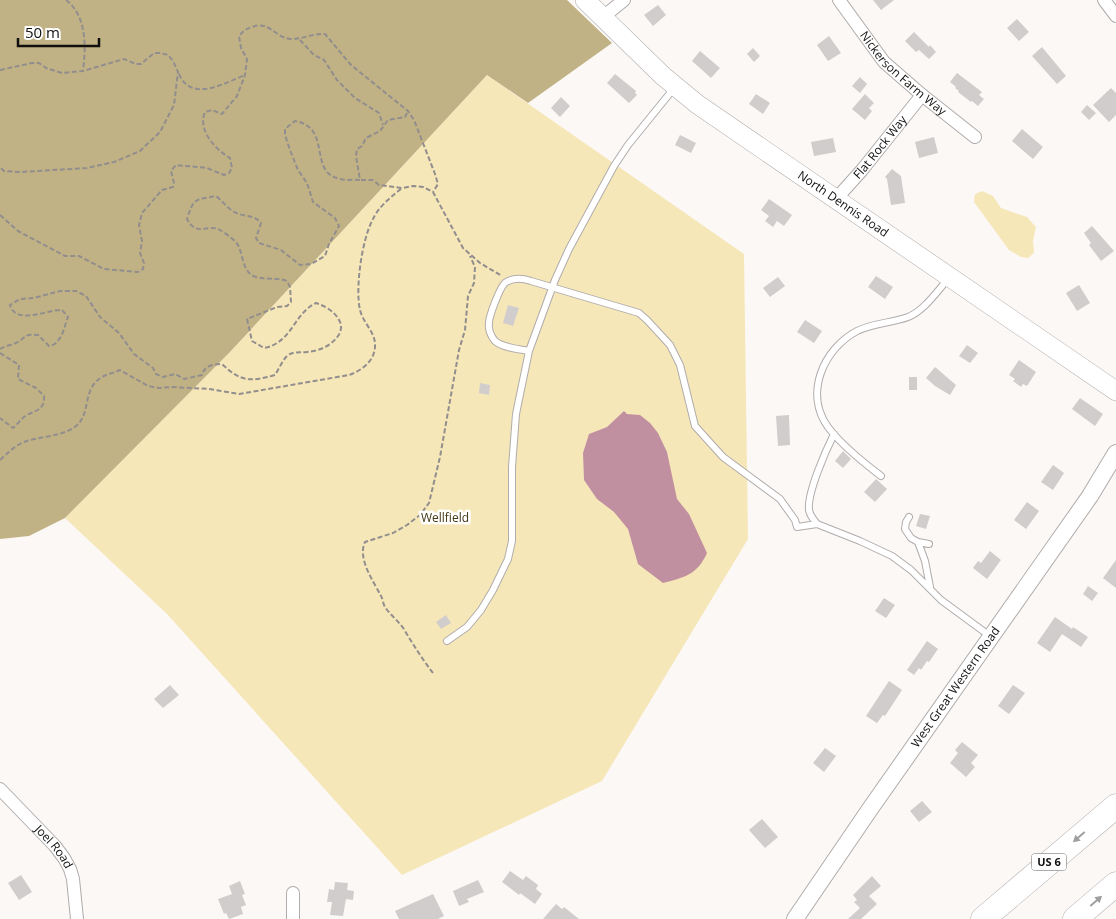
<svg xmlns="http://www.w3.org/2000/svg" width="1116" height="919" viewBox="0 0 1116 919" font-family="'Open Sans',sans-serif">
<rect width="100%" height="100%" fill="#fcf8f6"/>
<path fill="#f6e7b9" d="M487 75 744 254 748 539 602 781 402 875 167 614 65 518 229 353Z
M982 191 993 196 1001 208 1027 217 1036 227 1033 241 1034 253 1028 258 1021 257 1009 250 974 202 975 194Z"/>
<path fill="#c1b285" d="M0 0H567L612 43 528 103 487 75 229 353 65 518 29 536 0 539Z"/>
<path fill="#c090a1" d="M624 411 627 414 640 415 650 423 658 433 667 452 677 499 689 514 707 553C697 575 685 577 663 583L638 564 628 529 614 512 597 499 584 480 583 453 589 434 607 427Z"/>
<path fill="#d1cdcd" d="M873 0H894L881 10Z
M658 5 666 15 653 26 644 15Z
M1017 19 1029 32 1019 41 1007 28Z
M914 32 929 47 930 45 936 52 929 59 919 50 916 52 905 41Z
M829 36 841 53 828 61 817 45Z
M1042 47 1066 76 1057 84 1032 56Z
M753 48 760 56 754 62 747 54Z
M700 51 720 68 711 78 692 61Z
M957 73 982 92 979 95 984 99 978 106 972 101 971 102 958 92 959 91 955 88 956 87 950 82Z
M615 74 636 91 635 93 637 95 629 103 607 83Z
M860 77 867 84 860 93 852 86Z
M1111 88 1116 93V115L1109 122 1093 105Z
M756 94 770 103 763 114 749 104Z
M865 94 874 103 869 108 872 111 865 120 852 109Z
M561 97 570 106 560 117 551 108Z
M1087 105 1096 113 1089 120 1081 112Z
M1022 129 1043 147 1033 159 1012 141Z
M680 135 696 143 691 153 675 145Z
M934 137 938 153 919 158 915 142Z
M833 138 836 152 814 156 811 142Z
M892 169 901 176 905 203 891 205 887 179 885 177Z
M769 199 792 215 784 226 777 221 773 227 765 221 769 216 761 210Z
M1092 226 1114 251 1101 261 1089 245 1091 243 1084 233Z
M876 276 893 287 885 299 868 287Z
M778 277 785 286 770 297 763 288Z
M1079 285 1090 303 1077 311 1066 293Z
M508 305 519 308 513 326 503 323Z
M805 320 822 331 814 343 797 332Z
M967 345 978 353 970 363 959 356Z
M1019 360 1036 372 1027 386 1023 384 1021 387 1013 381 1015 379 1009 375Z
M935 367 956 385 950 395 935 386 926 378Z
M909 377H917V390H909Z
M480 383 490 385 489 395 479 393Z
M1080 398 1103 414 1095 426 1072 409Z
M789 415 790 445 778 446 776 416Z
M843 451 851 459 843 468 835 461Z
M1053 465 1064 473 1053 490 1041 482Z
M876 479 887 489 875 502 864 492Z
M1027 502 1039 511 1026 529 1014 520Z
M920 514 930 516 926 529 916 526Z
M990 551 1001 560 987 579 973 568 978 561 981 563Z
M1116 560V588L1103 578Z
M1088 586 1098 593 1092 601 1083 594Z
M884 598 895 605 886 618 875 611Z
M446 615 451 623 441 629 436 622Z
M1055 617 1072 629 1073 627 1088 637 1081 647 1062 634 1050 652 1037 643Z
M927 641 938 649 929 662 927 661 921 670 919 668 914 675 907 670Z
M889 681 902 690 885 716 883 715 877 723 866 716Z
M170 685 179 695 163 708 154 699Z
M1013 685 1025 693 1009 714 998 706Z
M962 742 978 755 971 763 975 767 966 777 950 763 958 753 955 750Z
M825 748 836 756 824 772 813 763Z
M922 801 932 812 919 822 910 811Z
M762 819 778 837 765 848 749 830Z
M510 871 523 880 526 876 538 885 536 889 542 894 535 904 520 893 519 895 502 882Z
M21 875 32 892 19 900 8 883Z
M872 876 881 886 869 896 877 904 861 919H848L860 908 854 902 857 900 853 895Z
M478 880 484 892 467 899 469 902 459 906 453 891Z
M240 881 245 894 242 895 246 905 241 907 243 914 229 919 226 913 224 914 218 899 232 894 229 886Z
M335 882 348 883 347 890 354 891 353 900 346 899 343 916 330 915 332 902H327L329 889 334 890Z
M433 894 444 916 438 919H399L395 911Z
M556 904 562 909 564 907 579 919H543Z"/>
<g fill="none" stroke-linecap="round" stroke-linejoin="round">
<g stroke="#b0acab" stroke-width="8">
<path id="service" d="M529 351C519 349 503 348 495 341 491 336 488 330 489 323 489 316 500 287 505 283 513 277 522 278 531 281L639 313 647 320 670 345 680 365 695 426 723 457 780 499 795 520 797 527 817 524 860 541 892 556 911 570 941 600 990 636
M881 476C864 463 841 445 828 427 804 394 823 349 857 331 873 323 892 323 908 317 925 310 937 291 949 278
M909 517 906 522 905 529 911 538 918 542
M817 524C814 520 810 516 809 510 807 493 826 450 834 434
M929 544 918 542 925 561 930 587
M447 641 467 627 481 610 493 590 508 559 512 541V467L516 414 529 351 555 280 569 249 614 166 628 145 675 87"/>
</g>
<g stroke="#b0acab" stroke-width="14">
<g id="minor">
<path id="s1" d="M839 0 884 62 922 95 975 137"/>
<path d="M1104 0 1116 16"/>
<path d="M603 17 624 0"/>
<path id="s2" d="M836 199 862 170 922 95"/>
<path id="s3" d="M0 789 55 846 64 858 70 869 73 879 77 919"/>
<path d="M293 919V893"/>
</g>
</g>
<g stroke="#b0acab" stroke-width="18">
<g id="tertiary">
<path id="s4" d="M795 919 870 809 1090 496 1116 453"/>
</g>
</g>
<g stroke="#b0acab" stroke-width="20">
<g id="secondary">
<path id="s5" d="M585 0 663 76 697 104 1116 391"/>
</g>
</g>
<g stroke="#b0acab" stroke-width="25">
<path id="motorway" d="M983 919 1116 806
M1075 919 1116 884"/>
</g>
<path stroke="#918e8d" stroke-width="2" stroke-dasharray="5 2.5" stroke-linecap="butt" d="M66 0C87 16 86 47 83 71
M300 40 314 55 324 60 337 80 355 98 379 113 383 125
M0 70 32 63H39L46 68 62 73 83 71 124 59 136 64H141L154 53H160L168 55 173 61 178 72 174 105 160 132 140 151 114 162 87 168 21 172 4 171 0 167
M179 74C191 103 225 83 245 75
M361 180H373L379 185 402 188 413 186 423 187 433 192 463 248 480 263 502 276
M0 215 18 231 65 256H79L104 269 138 272 143 269 144 263 140 253 142 241 139 225 142 213 162 190 173 187 174 183 171 171 176 165 207 168 224 175 229 173 232 168 230 158C216 150 197 130 205 112L212 110 222 114 237 96 245 75 247 59 241 48 239 36C243 31 246 29 252 27 269 20 275 38 291 39 304 39 313 33 325 34L351 65 408 111 414 120 435 174 438 184 433 192
M0 349C5 346 11 345 16 343 27 337 23 334 38 335L49 346C62 344 64 327 68 317L62 310C48 309 16 326 10 305L20 299 34 298 60 291H76L86 296 100 317 119 333 134 354 153 368 156 374 163 377 175 374 184 379 202 375C204 366 213 364 222 364 241 382 250 382 275 375 279 369 283 359 288 355 295 351 300 353 307 352 319 351 331 346 338 336 341 332 342 326 340 322 336 312 325 306 316 303 294 313 292 343 264 348L252 341 247 319 277 307 287 306 291 302 290 287 287 281C276 277 266 280 256 277 241 273 244 252 236 242 232 238 225 233 220 230 208 223 197 238 187 219 194 197 195 200 216 196 224 202 229 211 239 214 248 217 254 215 261 223L256 238 259 243 281 250 300 265 311 264 325 256 329 244 339 226 335 218 313 202 307 183 298 170 290 150 285 135V129L295 121C333 128 307 172 340 179 346 181 354 179 360 180L356 156 357 149 362 146 366 138 380 131 388 120 405 117 408 111
M0 353 19 365 18 379 36 388 44 396C45 408 38 410 29 414 23 416 18 424 13 428L0 418
M0 460C8 453 14 446 24 442 40 436 62 437 76 426 92 413 81 390 102 377 107 374 114 373 120 370L148 386 159 388 172 387 209 389 239 394 349 375C361 371 375 361 375 346 376 333 363 323 360 310 355 288 362 239 373 219 379 206 391 197 402 188
M433 673C423 660 414 646 405 631 400 622 391 616 385 607 383 604 383 599 381 596 374 582 357 559 365 542L393 533 407 525 420 515 429 503 440 457 459 350 465 330 468 296 474 283 475 267 470 256"/>
<use href="#service" stroke="#fff" stroke-width="6"/>
<use href="#minor" stroke="#fff" stroke-width="12"/>
<use href="#tertiary" stroke="#fff" stroke-width="16"/>
<use href="#secondary" stroke="#fff" stroke-width="19"/>
<use href="#motorway" stroke="#fff" stroke-width="24"/>
</g>
<defs><path id="oneway-solid" d="M-6-.8H1V-3.2L6.5 0L1 3.2V.8H-6Z" transform="scale(1.25)"/></defs>
<g fill="#a09f9f">
<use href="#oneway-solid" transform="translate(1079 837) rotate(139)"/>
<use href="#oneway-solid" transform="translate(1096 901) rotate(-41)"/>
</g>
<g text-anchor="middle" stroke-width="5" stroke-linejoin="round" paint-order="stroke">
<rect fill="#fff" stroke="#585857" stroke-width="1" x="1031.5" y="853.5" width="35" height="17" rx="4"/>
<g font-size="11" font-weight="bold" fill="#11100f">
<text x="1049" y="866">US 6</text>
</g>
<g font-size="12" fill="#11100f" stroke="#fff">
<text dy="4" stroke="none"><textPath href="#s1" startOffset="98">Nickerson Farm Way</textPath></text>
<text dy="4" stroke="none"><textPath href="#s2" startOffset="68">Flat Rock Way</textPath></text>
<text dy="4" stroke="none"><textPath href="#s5" startOffset="330">North Dennis Road</textPath></text>
<text dy="4" stroke="none"><textPath href="#s4" startOffset="282">West Great Western Road</textPath></text>
<text dy="4" stroke="none"><textPath href="#s3" startOffset="79">Joel Road</textPath></text>
</g>
<g font-size="12" fill="#433712" stroke="#fff">
<text x="445" y="522">Wellfield</text>
</g>
</g>
<path d="M18 38v8h81v-8" fill="none" stroke="#11100f" stroke-width="2.5"/>
<text x="25" y="38" font-size="15" fill="#11100f" stroke="#ffffff" stroke-width="4" paint-order="stroke">50 m</text>
</svg>
